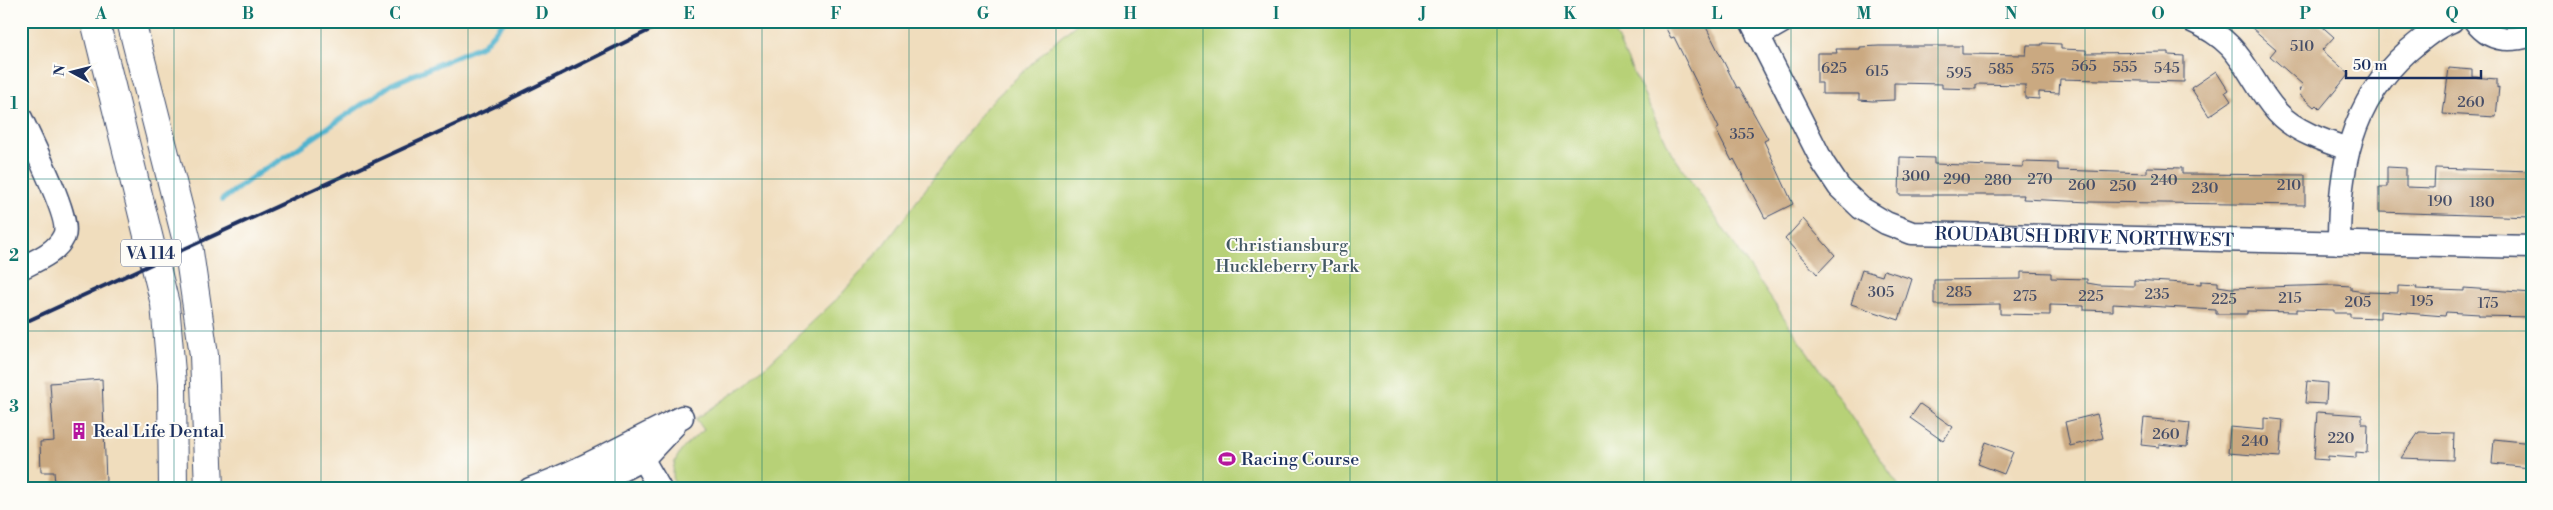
<svg xmlns="http://www.w3.org/2000/svg" width="2553" height="510" viewBox="0 0 2553 510" font-family="'Libre Bodoni',serif">
<rect width="100%" height="100%" fill="#fdfcf7"/>
<filter id="ink" filterUnits="userSpaceOnUse"><feTurbulence type="fractalNoise" baseFrequency=".02" numOctaves="2"/><feDisplacementMap in="SourceGraphic" scale="10" xChannelSelector="R" yChannelSelector="G"/><feConvolveMatrix kernelMatrix="1 2 1 2 8 2 1 2 1" color-interpolation-filters="sRGB"/></filter>
<filter id="wash" filterUnits="userSpaceOnUse"><feTurbulence type="fractalNoise" baseFrequency=".0096" numOctaves="4" result="noise"/><feDisplacementMap in="SourceGraphic" scale="20" xChannelSelector="R" yChannelSelector="G"/><feGaussianBlur stdDeviation="1.12" result="paint"/><feColorMatrix in="noise" values="0 0 0 0 0 0 0 0 0 0 0 0 0 0 0 0 0 1.4 0 .05"/><feComposite in="paint" operator="in"/></filter>
<g filter="url(#wash)">
<rect width="100%" height="100%" fill="#f0ddbd"/>
<path fill="#b7d177" stroke="#69806a" d="M1080 21H1609L1671 152 1901 489H676C666 461 683 446 704 430L696 419 748 383 840 296 885 244 987 106 1051 45Z"/>
<g fill="none" stroke-linecap="round" stroke-linejoin="round">
<path stroke="#4fb3ce" stroke-width="5.5" d="M222 200 261 171 279 161 392 84 483 45 504 21"/>
</g>
<g id="blocks">
<path fill="#caa981" d="M1662 21H1707L1704 23 1737 88 1739 87 1768 139 1764 141 1793 204 1765 218 1734 159 1732 161 1716 130 1719 128 1674 37 1671 38Z
M2244 21H2316L2334 37 2322 50 2349 74 2320 109 2316 105 2314 107 2299 94 2301 92 2299 90 2303 85 2270 56 2276 49Z
M2042 43 2061 44V49L2086 50V53L2169 52V55L2184 56V82L2060 79 2059 93 2039 92V99L2025 98V85L1976 84V89L1942 88V84L1894 83V100L1873 101 1859 100V94H1822V83H1817V53H1837L1836 49H1860V47L1879 46H1962V54L2026 55 2027 45H2042Z
M2449 68 2472 70V77L2497 79V88L2499 87 2496 117 2443 114Z
M2216 71 2228 90 2225 92 2231 101 2209 116 2191 88Z
M1900 157 1934 158V164L2023 167V162L2058 163V170L2147 173V167L2182 168V174L2305 175V205L2090 202 2023 199 2024 195H1899Z
M2387 167 2406 168V187L2434 188 2435 168 2532 171V217L2379 212V187H2387Z
M1803 219 1835 255 1817 274 1785 239Z
M1862 270 1882 276 1884 270 1912 279 1899 320 1851 304Z
M2021 272 2051 273V278L2087 279V283L2099 285 2134 286V280L2201 284V281L2218 282V286L2231 288 2335 285 2351 286V290L2365 292 2398 293V286L2417 287 2416 289 2464 291V288L2532 293V317L2479 316V314L2446 312 2445 316 2380 311V318L2350 317V313H2334V310L2297 309V312L2247 311V314H2216V310L2113 304V311L2084 310V306L2050 305V315L2000 314V304L1934 305V280L2021 279Z
M102 379 106 481 55 484 54 472H41L40 442 54 441 50 383Z
M2307 381 2327 383 2326 404 2305 403Z
M1920 404 1953 427 1943 441 1910 418Z
M2317 412 2362 415V424H2368L2367 453 2356 452V458L2328 456V460L2314 459Z
M2097 414 2103 438 2070 446 2065 422Z
M2144 418 2190 423 2187 447 2159 444V447L2141 445Z
M2264 418 2283 420 2280 457 2228 453 2230 427 2264 430Z
M2419 432 2454 433 2453 460 2401 458Z
M2494 439 2532 443 2530 468 2492 464Z
M1986 442 2013 452 2004 474 1978 464Z"/>
</g>
</g>
<g filter="url(#ink)">
<use href="#blocks" fill-opacity="0" stroke="#3b496c" stroke-width="1"/>
<g fill="none" stroke-linecap="round" stroke-linejoin="round">
<g stroke="#3b496c" stroke-width="25">
<g id="minor">
<path id="s1" d="M1751 21 1823 163 1839 187 1861 208 1886 223 1912 233 2532 247"/>
<path d="M2192 21C2245 44 2244 74 2277 112 2294 131 2324 141 2348 149"/>
<path d="M2475 21C2489 41 2510 42 2532 35"/>
<path d="M1758 36 1784 21"/>
<path d="M21 118C30 139 72 219 64 236 56 253 37 260 21 268"/>
<path d="M2339 243C2339 169 2350 103 2408 51 2421 40 2436 27 2452 21"/>
<path d="M635 446 660 489"/>
<path d="M530 489C583 470 631 441 682 417"/>
<path d="M584 489 643 459 674 426"/>
</g>
</g>
<g stroke="#3b496c" stroke-width="30">
<path id="major" d="M95 21 165 304 172 384 173 489
M131 21 188 245 204 355 209 489"/>
</g>
<use href="#minor" stroke="#fff" stroke-width="22"/>
<use href="#major" stroke="#fff" stroke-width="28"/>
<path stroke="#1b2f5e" stroke-width="4" d="M21 324 500 104 668 21"/>
</g>
</g>
<path fill="none" stroke="#0f766e" stroke-width="1" stroke-opacity="0.55" d="M174 21V489M321 21V489M468 21V489M615 21V489M762 21V489M909 21V489M1056 21V489M1203 21V489M1350 21V489M1497 21V489M1644 21V489M1791 21V489M1938 21V489M2085 21V489M2232 21V489M2379 21V489M21 179H2532M21 331H2532"/>
<defs>
<g id="building-bare" transform="scale(1.35)"><path d="M-4-6H4V6H1V3H-1V6H-4ZM-2.5-4.3h1.7v1.8h-1.7ZM.8-4.3h1.7v1.8H.8ZM-2.5-1h1.7V.8h-1.7ZM.8-1h1.7V.8H.8Z" fill="#b5179e" stroke="#fdfcf7" stroke-width="2.5" paint-order="stroke"/></g>
<g id="stadium-bare" transform="scale(1.35)"><path d="M0-5a6.5 5 0 1 0 0 10a6.5 5 0 1 0 0-10ZM-3.5-1.8h7v3.6h-7Z" fill="#b5179e" stroke="#fdfcf7" stroke-width="2.5" paint-order="stroke"/></g>
</defs>
<g fill-rule="evenodd">
<use href="#building-bare" x="79" y="431"/>
<use href="#stadium-bare" x="1227" y="459"/>
</g>
<g text-anchor="middle" stroke-width="4" stroke-linejoin="round" paint-order="stroke">
<g font-size="15" fill="#474e67">
<text x="2302" y="51">510</text>
<text x="2084" y="71">565</text>
<text x="2125" y="72">555</text>
<text x="1834" y="73">625</text>
<text x="2167" y="73">545</text>
<text x="2001" y="74">585</text>
<text x="2043" y="74">575</text>
<text x="1877" y="76">615</text>
<text x="1959" y="78">595</text>
<text x="2471" y="107">260</text>
<text x="1742" y="139">355</text>
<text x="1916" y="181">300</text>
<text x="1957" y="184">290</text>
<text x="2040" y="184">270</text>
<text x="1998" y="185">280</text>
<text x="2164" y="185">240</text>
<text x="2082" y="190">260</text>
<text x="2289" y="190">210</text>
<text x="2123" y="191">250</text>
<text x="2205" y="193">230</text>
<text x="2440" y="206">190</text>
<text x="2482" y="207">180</text>
<text x="1881" y="297">305</text>
<text x="1959" y="297">285</text>
<text x="2157" y="299">235</text>
<text x="2025" y="301">275</text>
<text x="2091" y="301">225</text>
<text x="2290" y="303">215</text>
<text x="2224" y="304">225</text>
<text x="2422" y="306">195</text>
<text x="2358" y="307">205</text>
<text x="2488" y="308">175</text>
<text x="2166" y="439">260</text>
<text x="2341" y="443">220</text>
<text x="2255" y="446">240</text>
</g>
<rect fill="#fdfcf7" stroke="#5f6c8c" stroke-width="1" x="121" y="239.5" width="60" height="27" rx="4"/>
<g font-size="16" font-weight="bold" fill="#1b2f5e">
<text x="151" y="259">VA 114</text>
</g>
<g font-size="18" fill="#1b2f5e" stroke="#fdfcf7">
<text dy="6" stroke="none"><textPath href="#s1" startOffset="448">ROUDABUSH DRIVE NORTHWEST</textPath></text>
</g>
<g font-size="18" fill="#425864" stroke="#fdfcf7">
<text x="1287" y="251">Christiansburg<tspan x="1287" dy="21">Huckleberry Park</tspan></text>
</g>
<g font-size="18" fill="#1b2f5e" stroke="#fdfcf7" text-anchor="start">
<text x="93" y="437">Real Life Dental</text>
<text x="1241" y="465">Racing Course</text>
</g>
</g>
<rect width="2553" height="510" fill="none" stroke="#fdfcf7" stroke-width="55"/>
<g transform="translate(72 72) rotate(277)" stroke="#fdfcf7" stroke-width="4" paint-order="stroke">
<path d="M0-4L9 19L0 12L-9 19Z" fill="#1b2f5e"/>
<text y="-8" font-size="14" font-weight="bold" text-anchor="middle" fill="#1b2f5e">N</text>
</g>
<path d="M2346 70v8h135v-8" fill="none" stroke="#1b2f5e" stroke-width="2.5"/>
<text x="2353" y="70" font-size="15" fill="#1b2f5e" stroke="#fdfcf7" stroke-width="4" paint-order="stroke">50 m</text>
<rect x="28" y="28" width="2498" height="454" fill="none" stroke="#0f766e" stroke-width="2"/>
<g font-size="16" text-anchor="middle" font-weight="bold" fill="#0f766e">
<text x="101" y="19">A</text>
<text x="248" y="19">B</text>
<text x="395" y="19">C</text>
<text x="542" y="19">D</text>
<text x="689" y="19">E</text>
<text x="836" y="19">F</text>
<text x="983" y="19">G</text>
<text x="1130" y="19">H</text>
<text x="1276" y="19">I</text>
<text x="1423" y="19">J</text>
<text x="1570" y="19">K</text>
<text x="1717" y="19">L</text>
<text x="1864" y="19">M</text>
<text x="2011" y="19">N</text>
<text x="2158" y="19">O</text>
<text x="2305" y="19">P</text>
<text x="2452" y="19">Q</text>
<text x="14" y="109">1</text>
<text x="14" y="261">2</text>
<text x="14" y="412">3</text>
</g>
</svg>
